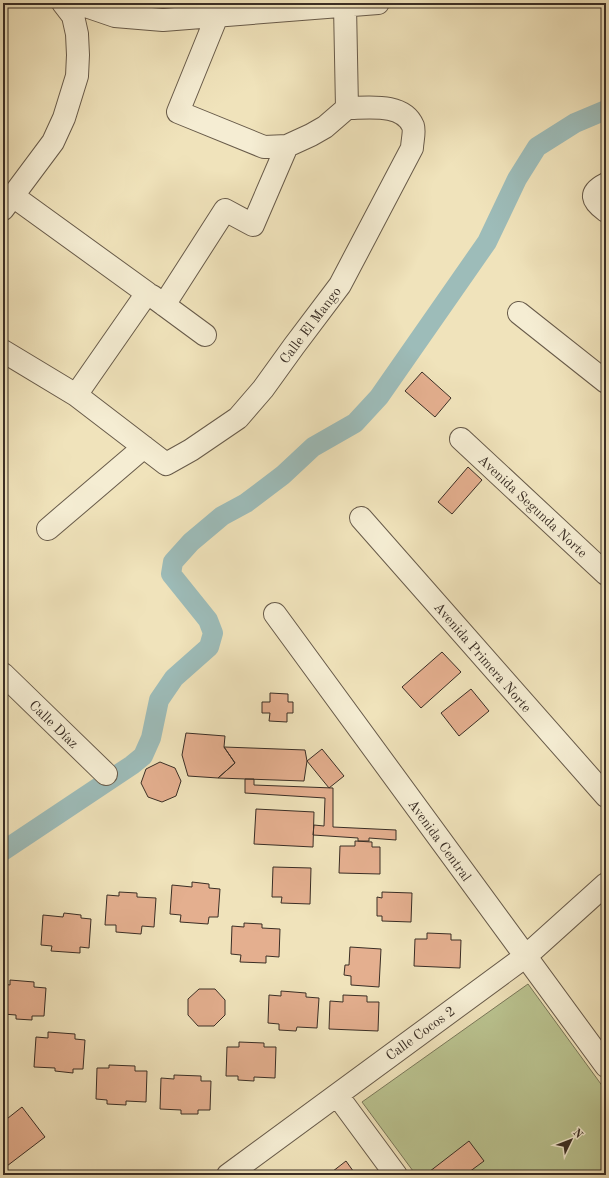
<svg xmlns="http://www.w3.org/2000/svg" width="609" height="1178" viewBox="0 0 609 1178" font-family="'Old Standard TT',serif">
<rect width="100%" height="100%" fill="#f0e3bb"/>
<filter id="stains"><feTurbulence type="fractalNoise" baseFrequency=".005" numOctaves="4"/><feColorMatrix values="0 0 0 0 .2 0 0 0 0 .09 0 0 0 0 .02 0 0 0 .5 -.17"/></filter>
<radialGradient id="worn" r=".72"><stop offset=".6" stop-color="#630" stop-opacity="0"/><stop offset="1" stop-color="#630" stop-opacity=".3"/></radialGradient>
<path fill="#bac390" stroke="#7a785a" d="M528 984 606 1091V1175H416L362 1102Z"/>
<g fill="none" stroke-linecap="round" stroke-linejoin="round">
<path stroke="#9dbcb9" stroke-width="20" d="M3 851 132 765 143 756 151 738 159 700 174 678 209 647 213 633 208 620 171 574 173 562 191 542 222 516 246 503 283 475 313 447 355 423 379 397 487 242 517 179 537 147 575 123 606 110"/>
</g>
<path fill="#e4af8f" stroke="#3a2e25" d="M422 372 451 398 435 417 405 391Z
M468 467 482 480 452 514 438 502Z
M442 652 461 672 421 708 402 687Z
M471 689 489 711 459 736 441 713Z
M270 693 288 694V702H293V713H287V722L269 721 270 713H262V702H270Z
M186 733 225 736 224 747 235 763 218 778 188 776 182 755Z
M224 747 305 750 307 761 304 781 218 778 235 763Z
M322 749 344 776 329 788 307 761Z
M160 762 175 768 181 781 176 796 162 802 148 797 141 783 146 769Z
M245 779H254V785L333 788V827L396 830V840L369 838V841H358V838L313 835 314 825 324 826 325 798 245 793Z
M256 809 314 812 313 847 254 844Z
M355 841 372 842V847H380V874L339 873 340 846H355Z
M273 867 311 868 310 904 281 903 282 897H272Z
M192 882 209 884V888L220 889 218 917H209L208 924 180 922 181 915 170 914 172 885 192 887Z
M119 892 137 893V897L156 898 154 927 142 926 141 934 116 932V925H105L107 895 119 896Z
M382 892 412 893 411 922 382 921V916H377V897L382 898Z
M64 913 81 915V918L91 919 89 948 80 947V953L51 951 52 946 41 945 43 915 63 917Z
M244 923 262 924V928L280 929 279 957 266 956V963L240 962 241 955 231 954 232 926 244 927Z
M427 933 451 934V940H461L460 968 414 966 415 939H427Z
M350 947 381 949 379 987 351 985V976L344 975 345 965H349Z
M10 980 34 982V987L46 988 44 1016H32V1020L16 1019V1015L3 1014V984L10 985Z
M199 989H215L225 1000V1015L214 1026H198L188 1015V999Z
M281 991 306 993V997L319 998 317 1028 297 1027 296 1031 279 1030V1024L268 1023 269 995 281 996Z
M343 995 367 996V1002H379L378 1031 329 1029 330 1001 343 1002Z
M48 1032 75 1034V1039L85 1040 83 1069H73V1073L55 1071V1068L34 1067 36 1037 48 1038Z
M239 1042 264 1043V1047H276L275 1078 254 1077V1081L238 1080V1076H226L227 1047H239Z
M109 1065 135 1066V1071H147L146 1102 126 1101V1105L107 1104V1100L96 1099 97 1068H109Z
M174 1075 201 1076V1081H211L210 1110H198V1114H181V1110L160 1109 161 1078 174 1079Z
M22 1107 45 1137 3 1169V1122Z
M469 1141 484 1161 465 1175H425Z
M346 1161 356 1175H328Z
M61 1170 65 1175H55Z"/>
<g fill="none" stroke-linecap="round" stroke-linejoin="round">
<g stroke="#685b4a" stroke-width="24">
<path id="minor" d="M77 3 115 16 163 20 378 3
M217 16 178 112 264 147 287 146 311 135 325 127 347 108
M606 184C588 193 592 201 606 211
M13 196 147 293 76 395
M3 209 53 142 64 118 77 76 78 55 77 34 73 16 63 3
M152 296 205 335
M164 305 225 210 253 225 287 146
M519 313 606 382
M3 351 76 395 166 464 191 450 238 418 263 389 294 346 340 285 412 148C412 142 415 132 413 126 403 102 367 108 347 108L345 6
M461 439 606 574
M361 518 606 796
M48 529 144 447
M275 614 606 1066
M3 674 106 774
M337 1095 396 1175
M228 1175 526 956 606 884"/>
</g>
<use href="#minor" stroke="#f5edd3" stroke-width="22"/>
</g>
<g text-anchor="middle" stroke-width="3" stroke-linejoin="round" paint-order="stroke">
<g font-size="14" fill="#3a2e25" stroke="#f5edd3">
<text transform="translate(310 325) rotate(-53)" y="5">Calle El Mango</text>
<text transform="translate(533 506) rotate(43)" y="5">Avenida Segunda Norte</text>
<text transform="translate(483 657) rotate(49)" y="5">Avenida Primera Norte</text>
<text transform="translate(54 724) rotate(44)" y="5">Calle Díaz</text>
<text transform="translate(440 840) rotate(54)" y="5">Avenida Central</text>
<text transform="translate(420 1033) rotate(-36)" y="5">Calle Cocos 2</text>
</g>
</g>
<rect width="609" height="1178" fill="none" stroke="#f0e3bb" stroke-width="16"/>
<rect x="4" y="4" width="601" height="1170" fill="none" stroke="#3a2e25" stroke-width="2"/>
<rect x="8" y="8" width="593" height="1162" fill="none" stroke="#3a2e25"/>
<g transform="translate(571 1140) rotate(47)" stroke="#f5edd3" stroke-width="3" paint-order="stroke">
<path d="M0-3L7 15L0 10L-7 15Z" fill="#3a2e25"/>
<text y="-6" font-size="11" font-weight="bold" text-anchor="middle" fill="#3a2e25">N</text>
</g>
<rect width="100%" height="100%" filter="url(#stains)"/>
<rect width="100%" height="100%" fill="url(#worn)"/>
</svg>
